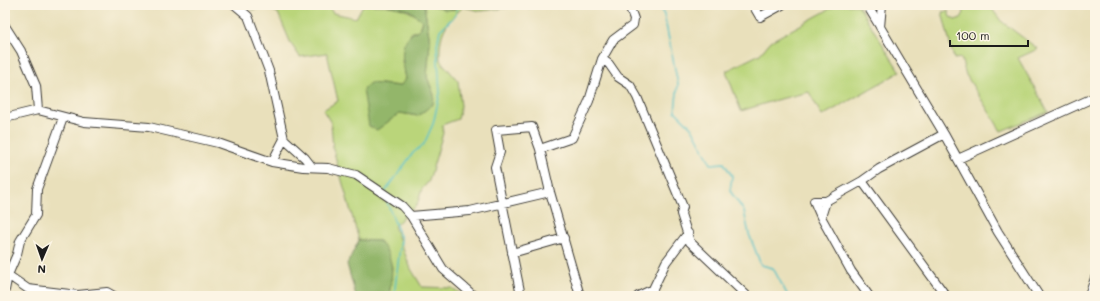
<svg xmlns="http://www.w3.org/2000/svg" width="1100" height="301" viewBox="0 0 1100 301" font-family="Mali,sans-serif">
<rect width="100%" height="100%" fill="#fcf5e5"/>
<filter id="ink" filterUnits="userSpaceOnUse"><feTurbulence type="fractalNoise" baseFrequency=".025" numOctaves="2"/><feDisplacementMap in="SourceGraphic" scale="8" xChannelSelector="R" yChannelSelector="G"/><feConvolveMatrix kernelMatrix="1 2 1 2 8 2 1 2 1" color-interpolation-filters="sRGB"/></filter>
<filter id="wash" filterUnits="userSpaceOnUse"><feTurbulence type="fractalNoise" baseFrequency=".012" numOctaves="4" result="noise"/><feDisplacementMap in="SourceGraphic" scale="16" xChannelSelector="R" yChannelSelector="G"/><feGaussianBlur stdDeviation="0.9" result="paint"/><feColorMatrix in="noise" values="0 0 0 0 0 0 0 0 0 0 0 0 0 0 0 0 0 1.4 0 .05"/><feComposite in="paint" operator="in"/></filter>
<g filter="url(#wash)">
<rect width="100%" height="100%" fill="#e9e0bb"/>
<path fill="#bad57a" stroke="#6b784b" d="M250 5H327L333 13 356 18 363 5C389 5 402 5 423 20L420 29 411 33 402 61 406 79 400 86 370 83 377 129 400 113 418 116 434 95 427 77 430 42 424 5C436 5 443 10 455 9L458 5H535L531 8 514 7 481 11 463 7C444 25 439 34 440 60L458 81 461 106 458 119 442 125 443 133 429 181 422 189 417 205 394 226 411 269 422 287 452 288 464 296H389L392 267 379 241 359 240 333 149 331 123 323 110 338 101 327 53 300 57 291 44 278 13 265 7 252 10Z
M837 5H858L900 72 822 116 809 92 776 100 741 111 726 71 760 54 771 41Z
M962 5H989L1001 21 1038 49 1018 58 1048 112 1001 131 966 75 961 58 954 59 942 12 948 11 950 17 955 20 961 18 964 13Z"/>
<path fill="#93b66a" stroke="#586943" d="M386 5H424L430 42 427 77 434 95 433 104 418 116 400 113 377 130 369 126 363 89 370 83 400 86 406 79C402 58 397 39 420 29L423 21 409 10Z
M437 5H458L455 9 445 10Z
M359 240 379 241C396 259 392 274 389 296H356L347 264Z"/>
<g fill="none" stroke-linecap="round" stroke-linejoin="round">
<path stroke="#50bfc5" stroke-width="1.5" d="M641 5 663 10 678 84 675 111 692 128 711 164 724 163 732 176 730 191 744 211 749 234 761 265 773 268 788 296
M385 192 413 153 424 144 433 124 440 93 437 45 440 30 456 15 457 5
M386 199 401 239 394 296"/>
</g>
</g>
<g filter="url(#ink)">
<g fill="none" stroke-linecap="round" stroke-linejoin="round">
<g stroke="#3b3934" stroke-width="10">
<path id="minor" d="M235 5 248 16 269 71 284 139 272 162
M753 5 760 17 782 5
M867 5 944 134 998 232 1039 296
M5 26 21 51 36 86 38 110
M880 27 882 5
M602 59 609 64 618 77 630 85 637 97 683 207 681 214 690 242 747 296
M5 118 38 110 84 122 149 127 218 143 272 162 303 167 328 168 356 175 402 206 411 216 443 269 474 296
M944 134 879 169 862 181 946 296
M284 139 305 158 312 167
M540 149 572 138 589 101 602 59 613 40 633 25 634 19 630 8 636 5
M958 159 1095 97
M862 181 826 201 821 217 851 271 869 296
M411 216 470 211 550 192
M821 217 814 201H826
M512 253 564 238
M5 273 28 289 78 295 107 292 114 296
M5 290 8 275 17 254 20 241 36 215 37 189 63 118
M521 296 495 167 500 152 496 130 532 127 540 149 550 192 580 296
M638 296 653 289 666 262 688 233
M1089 296 1095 278"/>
</g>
<use href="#minor" stroke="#fff" stroke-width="8"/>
</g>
</g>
<rect width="1100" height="301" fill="none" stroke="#fcf5e5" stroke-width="20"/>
<g transform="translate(42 259) rotate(182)" stroke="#fcf5e5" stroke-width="3" paint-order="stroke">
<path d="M0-3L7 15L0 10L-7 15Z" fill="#1c1c1c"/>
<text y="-6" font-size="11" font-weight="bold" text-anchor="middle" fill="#1c1c1c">N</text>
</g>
<path d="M950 40v6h78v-6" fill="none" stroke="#1c1c1c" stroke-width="2"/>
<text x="956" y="40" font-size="12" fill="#1c1c1c" stroke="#fcf5e5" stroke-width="3" paint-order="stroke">100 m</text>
</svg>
